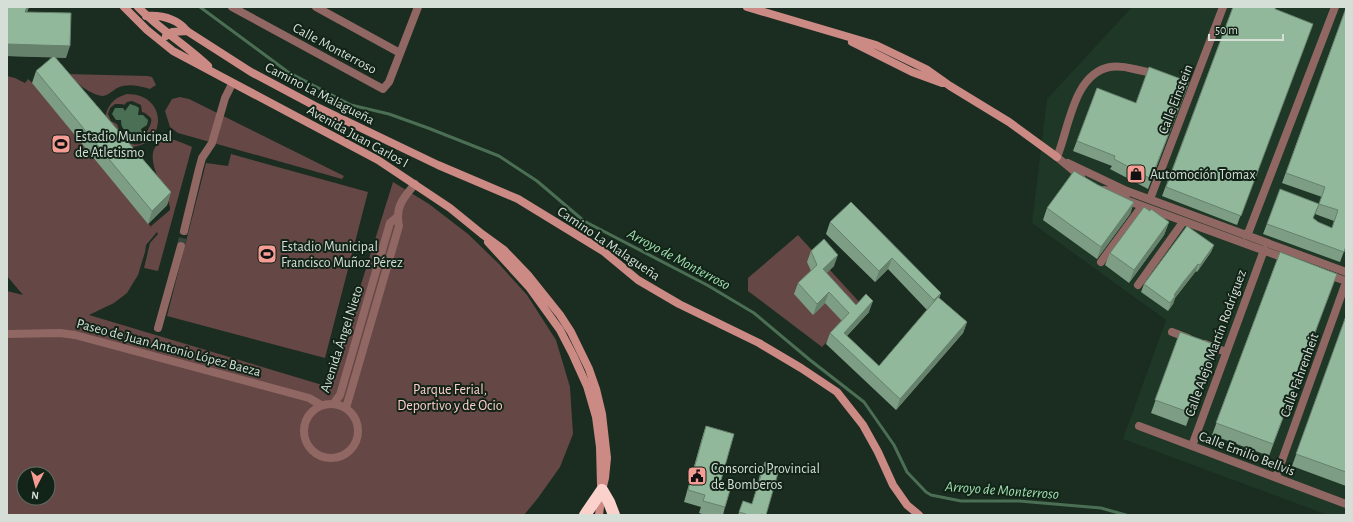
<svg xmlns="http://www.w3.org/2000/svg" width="1353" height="522" viewBox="0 0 1353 522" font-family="'Alegreya Sans',sans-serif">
<rect width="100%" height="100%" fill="#1b2c20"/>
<path fill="#1f3726" d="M1132 7H1346V515H1328L1123 439 1166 320 1032 223 1047 99Z"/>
<path fill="#654745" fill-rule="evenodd" d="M66 74 148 76 152 77 156 85 150 89C139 86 128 83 117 88 112 91 109 95 103 96 92 96 74 81 66 74Z
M7 76 15 78 25 83 28 79 167 205 148 223 152 228 151 226 170 210V207C167 191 141 157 159 143 161 141 165 139 168 139 175 139 185 144 192 147L158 271 144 268 150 243 158 234 157 232 146 245 145 252 138 275 127 293 114 303 89 315 329 387 393 182 429 204 468 234 499 264 527 295 556 340 570 387 573 434 560 467 538 498 524 515H7V291L23 295 7 276ZM24 474H48V498H24Z
M127 94C170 94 166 148 129 147L105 121C106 106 113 98 127 94ZM132 101 141 105 142 112 145 113 151 118C152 123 150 125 148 130 146 133 147 132 147 136 145 145 137 146 129 143L126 135 119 130 117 124 111 121 108 114 110 108 115 104H122L124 105 127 102Z
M180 97 189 99 344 176 342 179 178 133 170 127 165 111 172 99Z
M231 154 368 192 325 358 167 316 206 163 228 166Z
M798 235 862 305 822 347 748 291V278Z"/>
<path fill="#4b6f54" d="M130 104 136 106 139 108 138 115H143L148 120 147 125 141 129 143 135 138 141H133L130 137V131C123 131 121 127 121 120H116L112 114 115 108H123L125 111Z"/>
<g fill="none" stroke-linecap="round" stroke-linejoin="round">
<path stroke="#4b6f54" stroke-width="3" d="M200 7 288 72 351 105 389 114 428 128 499 156 537 181 584 221 707 285 754 313 810 360 864 402 894 445 907 472 926 492 931 495 961 501H1019L1101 508 1126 515"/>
<path stroke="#37473b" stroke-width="8" stroke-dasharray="8 4" stroke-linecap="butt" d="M181 246 184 231"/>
<path stroke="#906763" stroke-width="8" d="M232 7 383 89 389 82 418 7
M316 7 400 53
M1057 157 1081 177
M1057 157C1069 129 1073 74 1110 67 1118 66 1126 67 1134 69 1142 71 1150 72 1158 75
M1068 163 1127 191 1346 272
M1104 190 1119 192 1126 195
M1123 199 1287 259
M1150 199 1223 7
M184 231 199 169 202 158 212 143 225 98 232 84
M1245 235 1249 231 1335 7
M1101 262 1142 206
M1326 274 1346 281
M1138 285 1183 222
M158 328 181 246
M1172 332 1188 338
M7 334 60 333 75 335 309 398 321 405
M1205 344 1226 352
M334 403 340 395 390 223 397 217
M304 431a27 27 0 1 1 54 0a27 27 0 1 1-54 0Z
M346 408 399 226C395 207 403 198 415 184
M1139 426 1346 504
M1192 446 1264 250
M1276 477 1346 282"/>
<path stroke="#cb8a84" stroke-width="8" d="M124 7 147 30 173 51 378 160 450 208 482 234 504 250 528 275 560 315 571 332 589 369 596 389 602 414 607 458 605 478 602 490 599 515
M138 7C159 29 186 45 208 66
M747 7 876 45 926 69 950 86 1009 122 1057 157
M146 16C162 15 177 19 187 31L251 72 315 106 438 165 518 199 603 251 638 280 679 304 759 343 801 368 837 392 863 425 878 452 893 485 907 505 919 515
M166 36 172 32 187 31
M852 42 912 72 942 83
M488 242 529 287 560 330 573 355 587 386 596 417 600 447 601 485"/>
<path stroke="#fbd1cc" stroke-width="12" d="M585 515 602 490 609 502 614 515"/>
</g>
<path fill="#7d9e85" d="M7 7H29L27 12 66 58 55 57 171 192 167 205 148 224 32 83 36 71 52 57 7 56Z
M1233 7 1275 9 1313 24 1237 225 1162 196Z
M1346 8V246L1340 262 1263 234 1280 189 1313 218 1318 222 1332 228 1334 221 1315 214 1322 197 1282 183Z
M1189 82 1148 189 1110 169 1112 166 1073 151 1097 88 1136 103Z
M1098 185 1134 202 1130 214 1097 259 1043 220 1047 208Z
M851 202 941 293 939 298 967 322 963 333 896 410 826 344 830 333 842 321 825 303 813 315 794 294 798 283 811 271 807 262 811 251 834 266 826 273 856 305 869 312 847 336 879 366 927 310 888 269 875 282 826 234 830 222Z
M1150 211 1169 222 1164 235 1129 283 1105 265 1110 253Z
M1214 245 1211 252 1197 272 1196 271 1175 298 1173 304 1168 311 1141 292 1144 284Z
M1280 252 1337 274 1269 456 1212 435Z
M1346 316V486L1292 466Z
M1180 332 1216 345 1186 426 1151 413Z
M706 426 719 487 725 507 723 515H705L699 513 701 507 684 502 702 438Z
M765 462 766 515H738L743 501 752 504 761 471Z"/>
<path fill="#66816c" d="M27 7H29L20 24 25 12Z
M7 44 70 46 66 58 7 56Z
M171 192 167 205 148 224 152 211Z
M1134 202 1130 214 1097 259 1101 247Z
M1169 222 1164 235 1129 283 1134 270Z
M1214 245 1211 252 1197 272 1200 265Z
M838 255 834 266 819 281 823 269Z
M892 258 888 269 875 282 879 271Z
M1198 264 1196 271 1175 298 1173 304 1168 311 1174 295Z
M829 292 825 303 813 315 817 304Z
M941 293 937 305 929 312 934 300Z
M873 301 869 312 840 343 844 333Z
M967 322 963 333 896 410 900 399Z"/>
<path fill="#91b89b" stroke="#66816c" d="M7 7H27L25 12 71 13 70 46 7 44Z
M1233 7H1276L1275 9 1313 24 1241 216 1166 187Z
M1346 8V246L1344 252 1267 224 1280 189 1319 204 1313 218 1318 222 1332 228 1338 210 1319 204 1325 187 1286 173Z
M54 56 171 192 152 211 36 71Z
M1149 67 1189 82 1151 179 1114 159 1115 156 1077 141 1097 88 1136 103Z
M1074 171 1098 185 1134 202 1101 247 1047 208Z
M851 202 941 293 934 300 892 258 879 271 830 222Z
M1144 207 1150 211 1151 209 1169 222 1134 270 1110 253Z
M1187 226 1214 245 1200 265 1198 264 1184 281 1174 295 1175 296 1170 303 1144 284Z
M824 239 838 255 823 269 856 305 866 294 873 301 844 333 879 366 938 297 967 322 900 399 830 333 849 313 829 292 817 304 798 283 817 265 811 251Z
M1280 252 1337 274 1273 444 1216 423Z
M1346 316V472L1296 454Z
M1180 332 1216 345 1191 413 1155 400Z
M706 426 734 434 719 487 730 490 725 507 703 501 705 495 688 490Z
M765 462 780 466 766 515 761 514V515H749L739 512 743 501 752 504Z"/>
<defs>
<g id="stadium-square" transform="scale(1)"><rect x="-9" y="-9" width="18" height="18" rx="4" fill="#f59c94" stroke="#122317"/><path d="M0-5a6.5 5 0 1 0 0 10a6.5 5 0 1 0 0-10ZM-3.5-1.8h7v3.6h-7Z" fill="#111"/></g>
<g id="shop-square" transform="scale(1)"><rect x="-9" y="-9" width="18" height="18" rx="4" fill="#f59c94" stroke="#122317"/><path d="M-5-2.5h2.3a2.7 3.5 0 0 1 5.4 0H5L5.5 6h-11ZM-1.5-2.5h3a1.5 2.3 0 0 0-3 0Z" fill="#111"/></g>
<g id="civic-square" transform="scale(1)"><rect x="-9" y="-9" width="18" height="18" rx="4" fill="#f59c94" stroke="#122317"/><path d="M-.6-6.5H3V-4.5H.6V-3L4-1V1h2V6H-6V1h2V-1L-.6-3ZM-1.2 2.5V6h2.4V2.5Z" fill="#111"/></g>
</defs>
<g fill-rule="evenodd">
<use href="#stadium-square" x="61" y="144"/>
<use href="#shop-square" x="1136" y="174"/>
<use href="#stadium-square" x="267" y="254"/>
<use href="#civic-square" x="697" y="476"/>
</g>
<g text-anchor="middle" stroke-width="4" stroke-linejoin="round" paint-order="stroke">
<g font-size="14" fill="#d5dfd7" stroke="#122317">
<text transform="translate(335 48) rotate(28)" y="5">Calle Monterroso</text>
<text transform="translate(320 93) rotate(27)" y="5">Camino La Malagueña</text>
<text transform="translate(1175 99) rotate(-69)" y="5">Calle Einstein</text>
<text transform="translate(358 136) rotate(29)" y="5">Avenida Juan Carlos I</text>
<text transform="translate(609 243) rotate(34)" y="5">Camino La Malagueña</text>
<text transform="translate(341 339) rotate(-72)" y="5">Avenida Ángel Nieto</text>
<text transform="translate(1215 343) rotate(-70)" y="5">Calle Alejo Martín Rodríguez</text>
<text transform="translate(169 347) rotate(15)" y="5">Paseo de Juan Antonio López Baeza</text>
<text transform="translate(1299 375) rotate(-70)" y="5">Calle Fahrenheit</text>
<text transform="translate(1247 453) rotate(21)" y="5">Calle Emilio Bellvis</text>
</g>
<g font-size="14" fill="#d5dfd7" stroke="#122317" text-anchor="start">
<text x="75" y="141">Estadio Municipal<tspan x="75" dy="16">de Atletismo</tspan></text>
<text x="1150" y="179">Automoción Tomax</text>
<text x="281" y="251">Estadio Municipal<tspan x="281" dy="16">Francisco Muñoz Pérez</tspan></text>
<text x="711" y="473">Consorcio Provincial<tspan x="711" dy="16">de Bomberos</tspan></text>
</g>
<g font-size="14" fill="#fdcec9" stroke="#122317">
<text x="450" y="394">Parque Ferial,<tspan x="450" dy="16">Deportivo y de Ocio</tspan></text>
</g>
<g font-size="15" font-style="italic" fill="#a0deb0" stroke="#122317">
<text transform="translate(679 259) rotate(28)" y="5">Arroyo de Monterroso</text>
<text transform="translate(1002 490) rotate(4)" y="5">Arroyo de Monterroso</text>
</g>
</g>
<rect width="1353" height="522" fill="none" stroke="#d5dfd7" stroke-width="16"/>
<g transform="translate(36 486) rotate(186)"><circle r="19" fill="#122317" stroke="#606e64"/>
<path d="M0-3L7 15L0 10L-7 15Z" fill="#f59c94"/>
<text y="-6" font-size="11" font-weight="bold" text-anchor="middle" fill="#d5dfd7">N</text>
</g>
<path d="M1209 34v6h74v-6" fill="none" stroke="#d5dfd7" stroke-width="2"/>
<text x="1215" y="34" font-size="12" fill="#d5dfd7" stroke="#122317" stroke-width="3" paint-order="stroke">50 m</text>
</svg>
